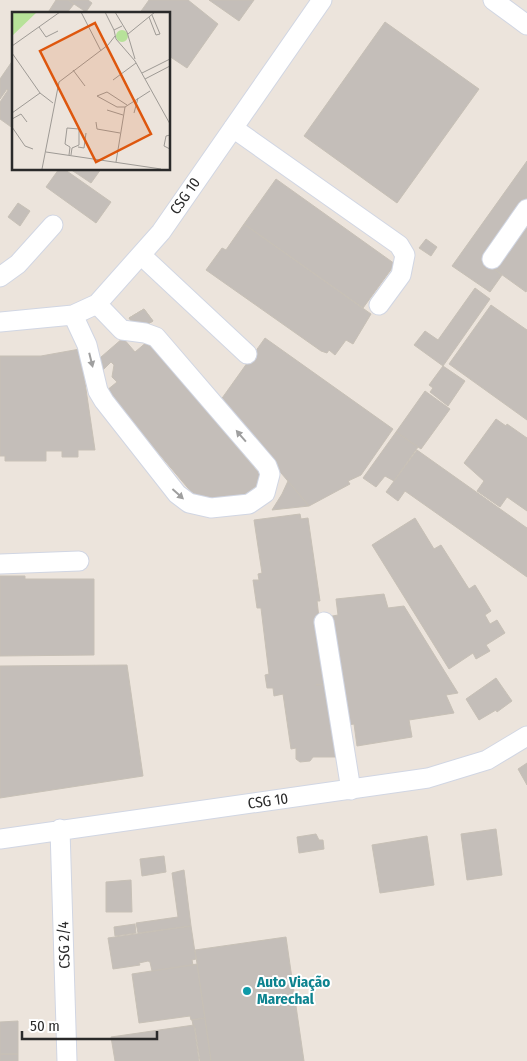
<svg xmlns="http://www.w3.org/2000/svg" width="527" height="1061" viewBox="0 0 527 1061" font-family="'Fira Sans Condensed',sans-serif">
<rect width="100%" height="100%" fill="#ece4dc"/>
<path fill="#c4beb9" stroke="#c7c0b6" d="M56 0H68L74 4 66 14H47Z
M68 0H88L92 3 86 12Z
M149 0H188L218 24 187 68 169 56V14H139Z
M209 0H254L239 21Z
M385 22 479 89 397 203 304 136Z
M13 60H14V129L0 119V102L8 90 7 89 0 99V79Z
M527 161V205L486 263 502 275 490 292 452 266Z
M59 169H64L111 202 96 223 46 187Z
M70 169H101L91 183Z
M276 179 395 264 363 308 244 224Z
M18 203 30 211 20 226 8 217Z
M527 222V290L526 292 494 269Z
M244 224 371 314 353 344 346 340 335 355 329 350 327 353 321 351 206 270 222 248 226 250Z
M426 239 437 247 431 256 419 248Z
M475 288 490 299 443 366 414 345 425 331 438 340Z
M491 305 527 330V420L449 364Z
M144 309 153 321 138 329 129 318Z
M144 309 153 321 138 330 129 318Z
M123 338 135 352 148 341 264 479 247 494 198 500 106 391 117 382 112 377 114 365 111 362 100 373 86 370Z
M265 338 393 429 361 475 348 481 350 484 309 506 220 401Z
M80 349 95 450H78V457H62V451H46V461H5V456H0V356H41Z
M443 366 465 381 448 406 430 392 433 388 429 385Z
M425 391 450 409 421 449 396 432Z
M496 419 506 426 507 424 527 438V511L507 497 500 507 477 491 484 481 464 463Z
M396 432 418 447 394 481 385 476 376 487 363 478Z
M417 450 527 528V577L405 491 398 501 386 492Z
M288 481 309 506 272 510 282 494Z
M300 514 301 519 308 518 320 601H317L327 684 316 685 326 684 337 757H313L310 761 300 762 296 759V748L291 749 283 694 274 696 273 688H267L265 675 269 674 261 608H257L253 580H259L258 574 262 573 254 520Z
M415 518 434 549 441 545 469 589 475 585 491 611 485 615 490 624 497 620 505 633 486 645 490 651 476 659 473 653 449 669 372 545Z
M0 576H25V579H94V655L0 656Z
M384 594 388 608 404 606 458 693 446 695 454 713 409 720 412 737 357 746 354 724 342 726 327 617 338 615 336 599Z
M127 665 143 776 0 798V666Z
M496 678 512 701 497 712 496 710 479 720 466 699Z
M527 763V785L518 769Z
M496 829 502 875 467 880 461 834Z
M316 834 319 840H323L324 849 299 853 297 837Z
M427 836 434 885 380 893 372 845Z
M164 856 166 872 142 876 140 859Z
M184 870 191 926 138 933 136 923 178 917 172 873Z
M131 880 132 912H106V882Z
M135 924 136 933 115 936 114 927Z
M191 926 196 959 192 960 193 965 152 971 150 962 148 961 139 963 140 965 113 969 108 938Z
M286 937 304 1061H211L195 950Z
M197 964 205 1018 191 1020 190 1016 139 1023 132 974Z
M205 1018 211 1061H200L195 1028 193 1025 192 1020Z
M18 1021V1054H0V1022Z
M194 1025 199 1061H115L111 1037Z
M0 1054H18V1061H0Z"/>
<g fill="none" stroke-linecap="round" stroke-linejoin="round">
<g stroke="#d1d6e3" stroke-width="21">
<path id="minor" d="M493 0 527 25
M233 128 399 245 405 255 401 275 379 305
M141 255 247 354
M492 259 527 209
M0 277 18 264 53 225
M73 315 87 345 98 391 104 401 177 494 189 503 211 508 249 504 265 493 270 474 267 466 156 337 145 333 122 330 97 304
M0 322 73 315 97 304 161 232 322 0
M0 564 79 561
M324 622 351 790
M60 829 67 1061
M0 839 428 778 487 760 527 736"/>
</g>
<use href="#minor" stroke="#fff" stroke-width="19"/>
</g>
<defs><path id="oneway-solid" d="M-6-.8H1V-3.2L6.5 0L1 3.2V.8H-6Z" transform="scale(1.25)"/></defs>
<g fill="#9f9f9f">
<use href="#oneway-solid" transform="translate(91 360) rotate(76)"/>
<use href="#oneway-solid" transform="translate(241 436) rotate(-131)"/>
<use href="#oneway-solid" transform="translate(178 494) rotate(42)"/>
</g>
<circle fill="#0f9aa8" stroke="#fff" stroke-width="2" cx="247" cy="991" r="5"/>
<g text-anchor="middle" stroke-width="4" stroke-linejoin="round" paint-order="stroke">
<g font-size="15" fill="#2a2a2a" stroke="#fff">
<text transform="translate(185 196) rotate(-55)" y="5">CSG 10</text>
<text transform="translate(268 801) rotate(-8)" y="5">CSG 10</text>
<text transform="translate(64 945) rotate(-92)" y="5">CSG 2/4</text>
</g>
<g font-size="15" font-weight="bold" fill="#0d838f" stroke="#fff" text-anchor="start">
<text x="257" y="987">Auto Viação<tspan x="257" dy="17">Marechal</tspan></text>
</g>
</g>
<g transform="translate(12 12)">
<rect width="158" height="158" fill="#ece4dc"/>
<path d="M0 0H25L0 24ZM104 24a6 6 0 1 1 12 0a6 6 0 1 1-12 0Z" fill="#b7e299"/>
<path fill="none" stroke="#9e9a95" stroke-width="1" d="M69 0 89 39M93 0 102 18M103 0 115 20 123 47M137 5 144 23 148 22 140 3M110 14 102 18 104 27 123 49 158 112M27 15 34 25 46 19M116 22 143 0M0 34 48 0M0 41 28 81 41 91M61 58 73 74M130 61 158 47M133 67 158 54M101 68 124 51M113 95H105L85 84 95 80 115 93M95 98 111 103M0 101 28 81M122 101 126 86M0 107 9 102 15 110M84 110 85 117 108 121M0 115 13 134 21 137M158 123 154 124 152 134 158 137M66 135 72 136 74 121M34 140 149 157M57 143 58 135 53 132 55 116 67 117V133L60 136 59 143M104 150 113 95 138 79M30 157 47 70 96 33 103 24"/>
<path fill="#de570e" fill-opacity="0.15" stroke="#de570e" stroke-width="2.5" d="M83 11 139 122 84 150 28 39Z"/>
<rect width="158" height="158" fill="none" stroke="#2a2a2a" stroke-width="2.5"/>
</g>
<path d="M22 1031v8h135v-8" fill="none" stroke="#2a2a2a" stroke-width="2.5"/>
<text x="30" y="1031" font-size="15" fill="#2a2a2a" stroke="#ffffff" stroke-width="4" paint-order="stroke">50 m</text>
</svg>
